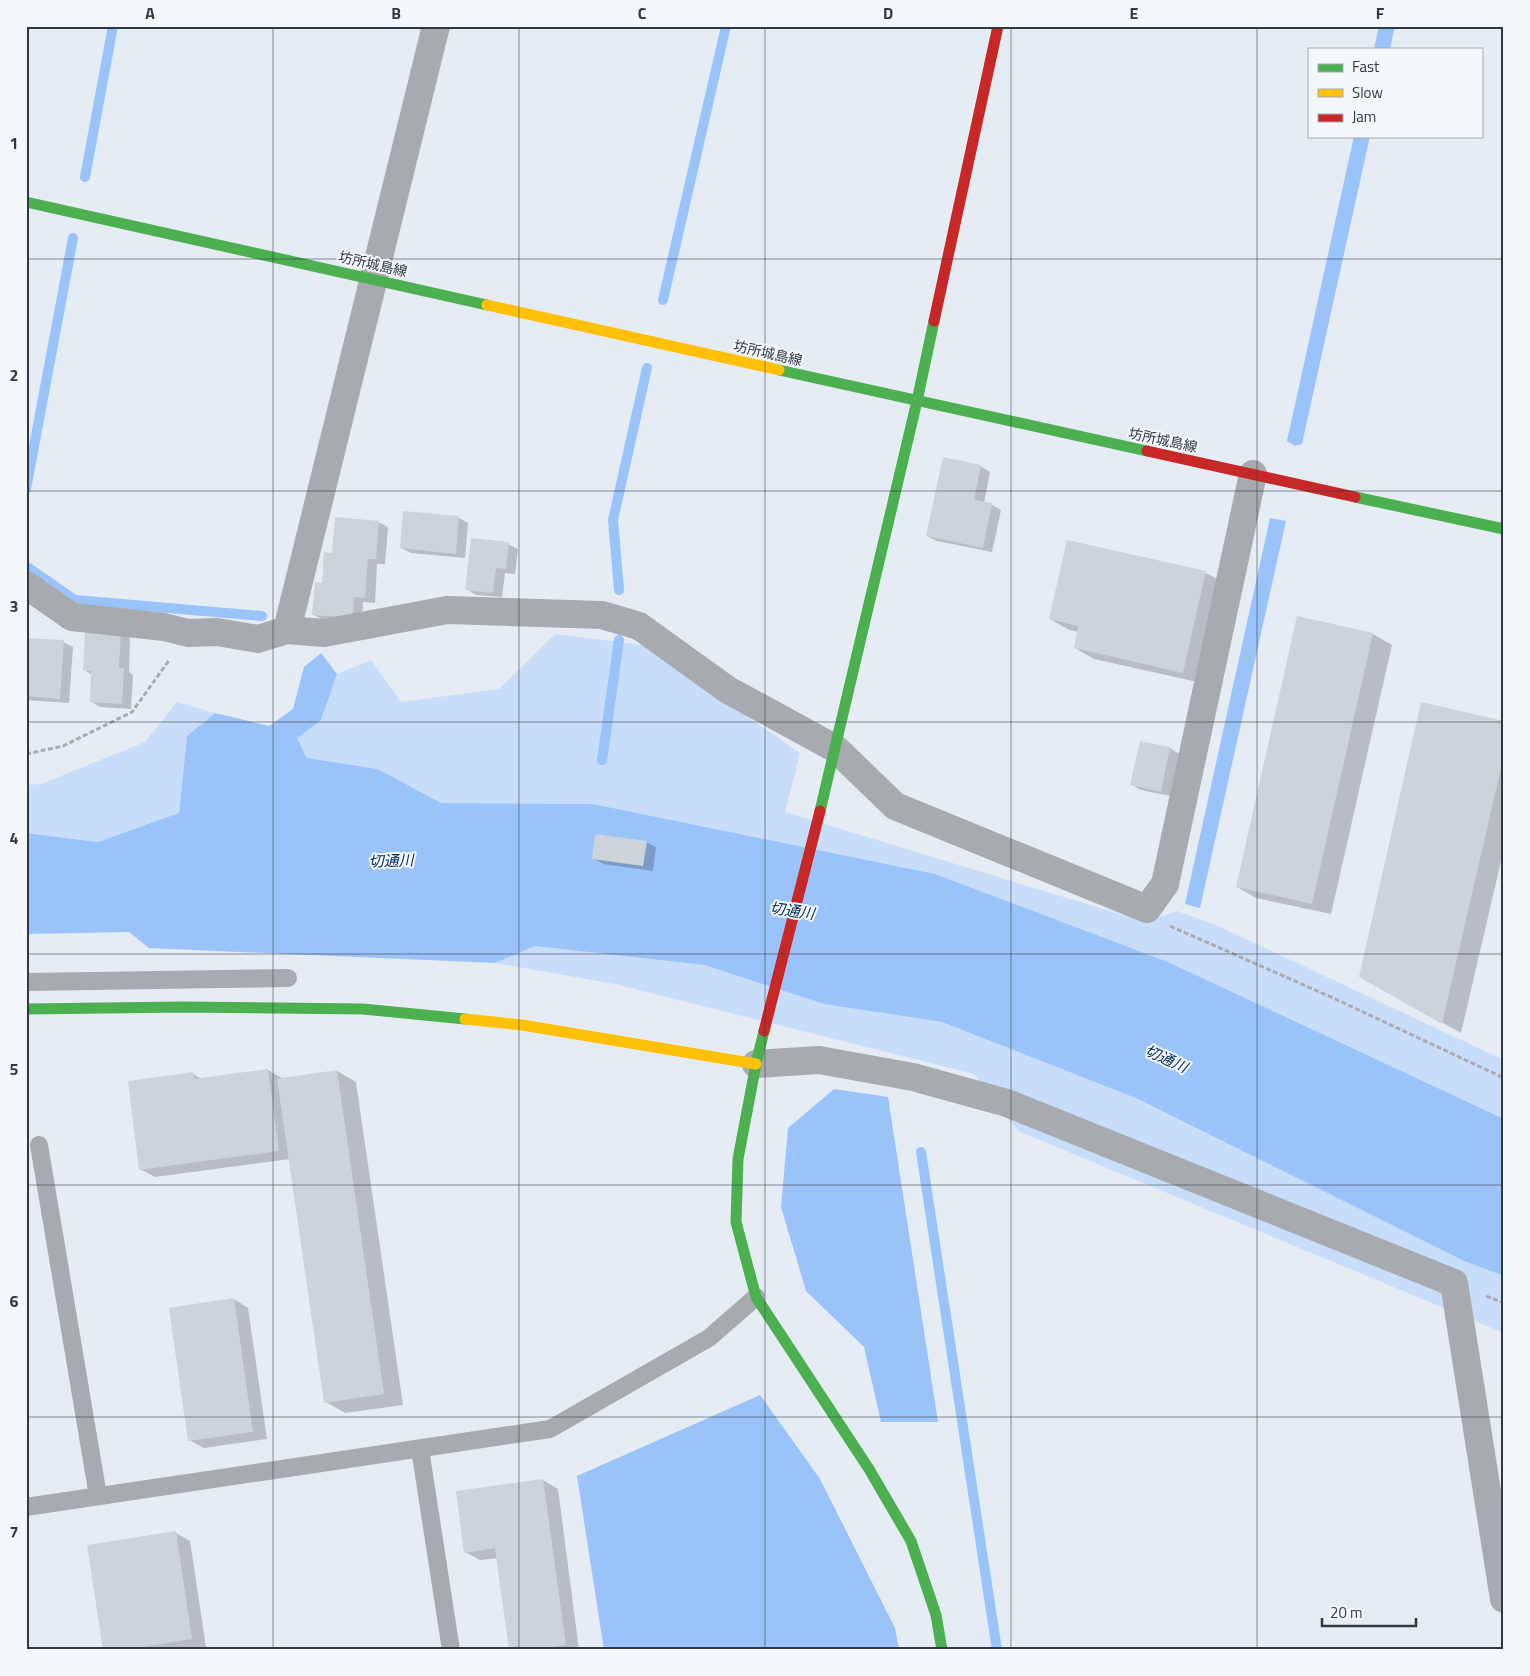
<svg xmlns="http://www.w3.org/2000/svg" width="1530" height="1676" viewBox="0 0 1530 1676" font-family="'Titillium Web','Noto Sans JP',sans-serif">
<rect width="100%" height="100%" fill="#e6ecf4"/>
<path fill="#c8ddf9" d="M555 634 643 645 800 753 785 812 1146 922 1177 911 1216 925 1504 1060V1119L1168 962 935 874 593 804 441 803 378 769 307 758 296 738 321 720 337 674 371 660 401 702 499 689Z
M177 702 215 713 187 736 179 813 98 842 26 833V785L41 784 145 742Z
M535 946 704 965 824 1004 942 1022 1138 1099 1464 1261 1504 1276V1333L1018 1131 974 1074 615 984 495 963Z"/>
<path fill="#99c3f9" d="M1379 26H1395L1390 49H1374Z
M1354 136H1370L1302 444 1295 446 1287 441Z
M1270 518 1286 521 1200 908 1185 904Z
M321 653 337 674 321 720 297 738 307 758 378 769 441 803 593 804 935 874 1168 962 1504 1119V1276L1464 1261 1138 1099 942 1022 824 1004 704 965 535 946 495 963 149 948 129 932 26 934V833L98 842 179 813 187 736 215 713 269 726 293 709 304 667Z
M834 1089 888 1097 938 1422H881L864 1347 806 1291 781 1207 788 1128Z
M760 1395 820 1479 895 1628 899 1650H604L577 1476Z"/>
<path fill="#0003" d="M980 466 990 472 984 503 991 504 1001 510 992 552 937 541 927 536Z
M459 518 468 523 465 558 411 553 401 548Z
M378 522 388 527 385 564H377L375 603 363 602 362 623 323 620 314 615 334 554Z
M508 544 518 549 515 574 505 573 502 597 476 595 467 589Z
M1206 573 1225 583 1202 683 1094 659 1075 648 1078 632 1069 630 1050 619Z
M1298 617 1373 634 1392 645 1331 914 1256 898 1237 887Z
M121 633 130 638 129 672 133 675 131 709 100 707 91 701 92 675 84 670Z
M26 639 63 642 73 647 69 703 26 700Z
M1504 722V848L1461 1033 1360 976Z
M1141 742 1170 748 1179 754 1170 796 1141 790 1132 785Z
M646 842 656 847 653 871 603 864 593 858Z
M268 1070 282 1078 337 1071 356 1082 403 1405 345 1413 326 1402 290 1159 155 1177 140 1169 193 1074 202 1079Z
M234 1299 248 1308 267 1439 204 1448 189 1440Z
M543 1480 558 1489 579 1650H510L498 1558 480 1560 465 1552 457 1492Z
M176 1533 190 1541 206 1647 188 1650H104Z"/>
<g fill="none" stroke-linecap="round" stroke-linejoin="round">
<path stroke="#99c3f9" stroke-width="10" d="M85 177 113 26
M663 300 726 26
M26 489 73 238
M26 566 75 600 262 616
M619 590 613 520 647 368
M602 760 619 640
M921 1152 997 1650"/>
</g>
<path fill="#ccd3db" d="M943 457 981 465 974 500 992 503 983 548 926 536Z
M403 511 459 516 456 554 400 548Z
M335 517 379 521 376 559H368L365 598 354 597 353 618 312 615 315 582 322 583 324 552 332 553Z
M471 538 509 542 506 569 496 568 493 593 465 590Z
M1067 540 1206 571 1183 673 1074 648 1078 626 1049 619Z
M1297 616 1373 633 1312 904 1236 887Z
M85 629 121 631 119 668H124L122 704 90 702 91 671H83Z
M26 638 64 640 60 699 26 696Z
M1421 702 1504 721V755L1442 1024 1359 977Z
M1140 741 1170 747 1161 792 1130 785Z
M595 834 647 841 643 866 592 859Z
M268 1069 279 1151 139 1170 128 1081 194 1072V1079Z
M337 1070 384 1394 324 1403 277 1079Z
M234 1298 253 1432 188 1441 169 1308Z
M543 1479 566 1645 527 1650H509L495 1548 464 1553 456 1491Z
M176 1531 192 1639 123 1650H103L87 1545Z"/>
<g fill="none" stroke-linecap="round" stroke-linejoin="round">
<path stroke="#a8abb1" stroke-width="3" stroke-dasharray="5 2.5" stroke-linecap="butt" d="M26 754 63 746 132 712 170 659
M1170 926 1331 997 1504 1078
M1486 1296 1504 1303"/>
<path stroke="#a7abaf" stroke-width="18" d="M26 982 288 978
M39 1145 98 1496
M420 1449 451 1650
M26 1507 550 1429 709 1338 756 1297"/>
<path stroke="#a7abaf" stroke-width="28" d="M26 585 72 617 164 627 188 633 217 632 258 639 287 630 436 26
M287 630 324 633 447 610 602 615 639 626 728 690 836 749 895 806 1147 909 1165 884 1253 474
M756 1064 819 1060 913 1077 1007 1103 1454 1283 1504 1599"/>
<path stroke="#4caf50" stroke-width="11" d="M26 202 487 305
M779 370 1147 451
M1355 497 1504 529
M820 811 917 401 934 321
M26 1009 183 1007 363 1009 465 1019
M764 1031 756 1064 738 1159 736 1222 756 1297 869 1469 911 1541 936 1615 942 1650"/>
<path stroke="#ffc107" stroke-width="11" d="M487 305 779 370
M465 1019 522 1025 756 1064"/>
<path stroke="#c62828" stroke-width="11" d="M934 321 998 26
M1147 451 1355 497
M764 1031 820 811"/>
</g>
<path fill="none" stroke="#303841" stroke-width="1" stroke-opacity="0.55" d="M273 26V1650M519 26V1650M765 26V1650M1011 26V1650M1257 26V1650M26 259H1504M26 491H1504M26 722H1504M26 954H1504M26 1185H1504M26 1417H1504"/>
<g text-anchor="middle" stroke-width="4" stroke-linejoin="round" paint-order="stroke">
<g font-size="14" fill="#303841" stroke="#f4f8fd">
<text transform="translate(373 264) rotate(13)" y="5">坊所城島線</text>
<text transform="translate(768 353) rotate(13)" y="5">坊所城島線</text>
<text transform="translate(1163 440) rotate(12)" y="5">坊所城島線</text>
</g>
<g font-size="15" font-style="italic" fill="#012855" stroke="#f4f8fd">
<text transform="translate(391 861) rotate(-2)" y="5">切通川</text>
<text transform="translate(792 911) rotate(8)" y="5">切通川</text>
<text transform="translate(1166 1059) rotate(25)" y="5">切通川</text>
</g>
</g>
<rect width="1530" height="1676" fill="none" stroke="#f4f8fd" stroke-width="55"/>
<rect x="1308" y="48" width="175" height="90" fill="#f4f8fd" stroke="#a6abb2"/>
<rect x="1318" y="64" width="25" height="8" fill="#4caf50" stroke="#a6abb2"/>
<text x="1352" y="72" font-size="15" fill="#303841">Fast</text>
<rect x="1318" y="89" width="25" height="8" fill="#ffc107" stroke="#a6abb2"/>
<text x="1352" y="98" font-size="15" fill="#303841">Slow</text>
<rect x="1318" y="114" width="25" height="8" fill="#c62828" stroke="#a6abb2"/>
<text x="1352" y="122" font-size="15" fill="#303841">Jam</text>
<path d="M1322 1618v8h94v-8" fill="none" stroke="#303841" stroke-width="2.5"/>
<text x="1330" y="1618" font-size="15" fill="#303841" stroke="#f4f8fd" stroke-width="4" paint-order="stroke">20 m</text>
<rect x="28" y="28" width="1474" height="1620" fill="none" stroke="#303841" stroke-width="2"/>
<g font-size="16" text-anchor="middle" font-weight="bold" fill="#303841">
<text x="150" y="19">A</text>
<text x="396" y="19">B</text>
<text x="642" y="19">C</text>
<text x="888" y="19">D</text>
<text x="1134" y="19">E</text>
<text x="1380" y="19">F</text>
<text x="14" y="149">1</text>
<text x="14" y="381">2</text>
<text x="14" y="612">3</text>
<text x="14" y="844">4</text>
<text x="14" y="1075">5</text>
<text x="14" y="1307">6</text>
<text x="14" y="1538">7</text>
</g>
</svg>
